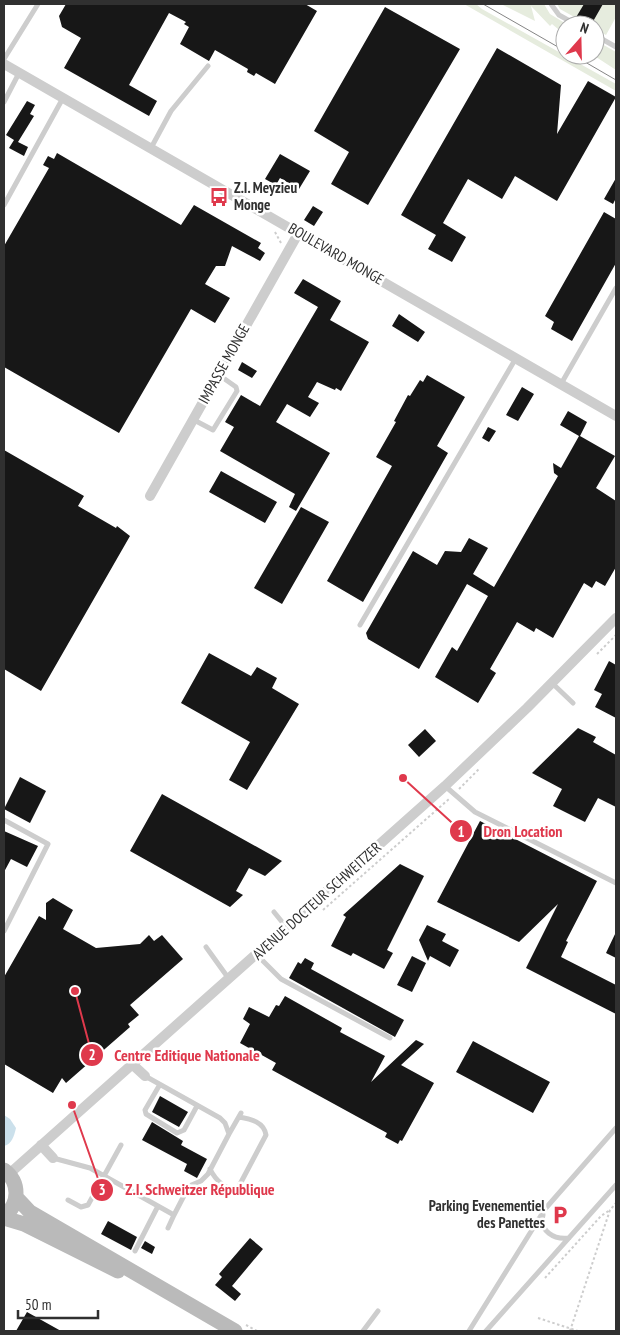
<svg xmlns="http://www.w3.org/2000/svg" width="620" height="1335" viewBox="0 0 620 1335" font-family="'PT Sans Narrow',sans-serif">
<rect width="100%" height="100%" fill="#fff"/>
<path fill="#e6ecde" d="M464 4H476L482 9 616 84V91Z
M501 4H544L550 14 568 25H565V35L552 24 550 26 531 6 535 21Z
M557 4H584L576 18 560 9Z
M603 4H616V17L606 35 595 29V25H591Z
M595 40 616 52V70L593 55H595Z"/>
<path fill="#cbe0eb" d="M4 1115 10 1119 16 1128C14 1136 12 1144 4 1146Z"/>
<path fill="#171717" d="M66 4H305L317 11 275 84 256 73 254 76 247 72 248 69 215 50 209 61 180 44 189 27 184 24 186 22 169 13 129 85 157 101 149 116 64 68 81 38 62 27 59 16Z
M584 4H603L591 25H585L575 19Z
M385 7 460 49 368 205 331 184 349 152 314 131Z
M497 48 561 85 557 134 588 81 616 97 557 201 515 176 502 199 468 179 443 223 466 237 452 262 428 249 436 235 401 215Z
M27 101 35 105 30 114 34 116 18 142 28 147 24 156 9 148 14 140 6 135Z
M57 153 181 225 194 205 261 243 258 248 265 253 260 261 232 246 225 266H216L205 284 230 298 215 323 191 309 119 433 4 367V246L49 168 43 165 48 156 54 159Z
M280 154 310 171 299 189 280 178 276 185 265 179Z
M616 178V198L613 204 604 199Z
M313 206 323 212 314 226 304 220Z
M604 212 616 219V263L572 341 551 329 554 322 545 316Z
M303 279 341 301 330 320 369 342 341 391 336 388 335 390 317 382 308 397 319 403 310 417 287 404 276 422 330 453 296 511 289 507 295 494 220 451 234 427 225 422 241 395 260 406 318 307 294 293Z
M399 314 425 332 418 342 392 326Z
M242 362 257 371 252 378 238 370Z
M427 375 465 397 437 446 448 453 363 602 327 581 392 466 376 457 396 422 394 421 408 395 410 396 420 380 423 382Z
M522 387 534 394 518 421 506 415Z
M568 411 587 422 580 436 615 456 596 488 616 501V567L605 586 596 581 592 588 584 583 553 638 536 628 534 632 517 622 490 669 496 673 478 703 435 677 452 647 457 651 488 596 467 584 419 669 368 639 366 633 413 551 437 565 445 551 461 552 469 538 488 548 473 574 494 587 558 476 554 473 553 463 561 468 579 436 560 425Z
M488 427 496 431 489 442 482 438Z
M4 450 84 496 78 506 116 528 117 526 130 536 41 691 4 669Z
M221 471 277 502 265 523 209 492Z
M301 507 329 522 282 604 254 588Z
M209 653 251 676 257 667 277 678 272 688 299 704 247 790 229 780 250 742 181 703Z
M609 661 616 665V718L595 707 602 694 594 690Z
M578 728 596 737 593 742 616 755V807L598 798 585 822 553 806 562 789 532 773Z
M425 729 436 741 419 757 408 745Z
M20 777 46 791 30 823 4 809Z
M162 794 282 861 265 876 249 868 236 891 243 895 230 907 130 851Z
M480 821 597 881 566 941 568 942 561 957 616 985V1014L526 968 558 904 519 942 437 902Z
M4 831 38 846 27 867 11 859 4 872Z
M400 864 424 876 387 950 393 953 384 969 353 953 351 956 331 946 346 917 343 915Z
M53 898 73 910 63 929 96 948 140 944 149 935 154 941 162 935 183 959 130 1005 139 1015 128 1024 130 1027 66 1083 62 1078 53 1093 4 1064V977L39 916 46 920V903Z
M427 925 446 934 442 941 459 950 450 967 430 956 428 961 419 940Z
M616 932V958L606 953Z
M412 956 426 963 412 992 397 985Z
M305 958 314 963 311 969 404 1020 395 1037 289 978 298 962 301 964Z
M285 996 342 1028 340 1032 385 1056 371 1082 416 1040 424 1044 401 1065 434 1083 402 1141 400 1140 398 1144 385 1137 387 1133 272 1070 276 1063 240 1043 250 1024 243 1019 249 1007 269 1017 276 1005 279 1006Z
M473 1041 550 1082 533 1113 456 1072Z
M160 1096 188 1112 179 1127 152 1112Z
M152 1122 183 1141 181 1145 207 1159 197 1178 184 1171 187 1164 142 1140Z
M108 1221 137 1237 131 1250 101 1234Z
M250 1238 263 1249 232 1286 241 1294 235 1301 215 1285 222 1277 219 1274Z
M145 1241 155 1247 152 1254 141 1248Z
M27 1312 61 1331H16Z"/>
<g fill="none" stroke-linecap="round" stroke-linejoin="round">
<path stroke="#cdcdcd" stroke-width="2" stroke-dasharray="2.5 2.5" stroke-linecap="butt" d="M275 232 281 243
M597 654 616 635
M459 789 479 769
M323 910 449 799
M545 1278 601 1216 610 1210
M538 1318 578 1331
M246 1325 257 1331
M570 1331 610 1210 616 1203"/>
<path stroke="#cdcdcd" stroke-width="5" d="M551 4 559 15 577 25
M595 35 616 47
M4 59 38 4
M4 102 19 73
M151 148 171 111 208 66
M4 205 63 98
M561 384 616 288
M194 420 213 430 237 391 236 387 219 375
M360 625 516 358
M552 683 573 703
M445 786 475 812 616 883
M4 820 48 844 4 931
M274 912 287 928
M206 947 229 979
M257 955 281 979 390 1038
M145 1076 220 1118 225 1123 229 1134 208 1174 201 1181 189 1186 174 1215
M159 1086 145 1110 146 1114 177 1133 184 1130 197 1106
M229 1134 241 1113
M53 1158 90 1168 174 1215 168 1228
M210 1169C215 1179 224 1188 236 1190L239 1186 266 1135C264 1122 251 1119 239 1117
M68 1200 81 1207 88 1205 121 1145
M543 1215C539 1231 554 1240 569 1238
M135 1251 158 1206
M363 1331 378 1311
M469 1331 545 1209 616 1128
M486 1331 616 1185"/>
<path stroke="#cdcdcd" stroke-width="10" d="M4 64 616 416
M150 496 299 232
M132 1064 145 1076
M41 1145 53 1158
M9 1174 445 786 527 708 616 618"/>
<path stroke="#bababa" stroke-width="15" d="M4 1170C20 1182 20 1204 4 1216
M16 1197 30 1212 235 1331
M4 1218 24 1224 118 1271"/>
<path stroke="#858585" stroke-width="1" d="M483 4 565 51
M573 55 616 80"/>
</g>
<defs>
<g id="bus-bare" transform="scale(1.5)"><path d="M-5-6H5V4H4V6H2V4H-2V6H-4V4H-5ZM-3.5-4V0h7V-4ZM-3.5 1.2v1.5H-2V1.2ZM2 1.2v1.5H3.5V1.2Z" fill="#df394c" stroke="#fff" stroke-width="2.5" paint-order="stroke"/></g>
<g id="parking-bare" transform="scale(1.5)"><path d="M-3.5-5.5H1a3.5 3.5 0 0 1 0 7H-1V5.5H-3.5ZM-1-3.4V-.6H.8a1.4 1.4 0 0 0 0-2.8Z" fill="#df394c" stroke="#fff" stroke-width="2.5" paint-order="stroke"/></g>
</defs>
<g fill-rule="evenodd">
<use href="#bus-bare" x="219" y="197"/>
<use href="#parking-bare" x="560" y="1215"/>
</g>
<g text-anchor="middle" stroke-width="5" stroke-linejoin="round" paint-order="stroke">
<g font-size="15" font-weight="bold" fill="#303030" stroke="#fff" text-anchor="start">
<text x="234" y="193">Z.I. Meyzieu<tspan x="234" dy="17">Monge</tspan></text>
<text x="545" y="1211" text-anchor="end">Parking Evenementiel<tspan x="545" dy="17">des Panettes</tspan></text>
</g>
<g font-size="15" fill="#303030" stroke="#fff">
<text transform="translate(336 254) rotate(30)" y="5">BOULEVARD MONGE</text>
<text transform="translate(224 364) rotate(-61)" y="5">IMPASSE MONGE</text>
<text transform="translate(317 901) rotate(-42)" y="5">AVENUE DOCTEUR SCHWEITZER</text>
</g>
</g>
<path fill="none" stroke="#df394c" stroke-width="2" d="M403 778L461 831M75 991L92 1055M72 1105L102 1190"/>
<g fill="#df394c" stroke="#fff" stroke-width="2">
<circle cx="403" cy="778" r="5"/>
<circle cx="75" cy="991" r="5"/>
<circle cx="72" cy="1105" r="5"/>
<circle cx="461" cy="831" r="12"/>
<circle cx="92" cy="1055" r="12"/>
<circle cx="102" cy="1190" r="12"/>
</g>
<g font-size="15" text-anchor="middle" font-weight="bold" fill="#fff">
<text x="461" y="837">1</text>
<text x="92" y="1060">2</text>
<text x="102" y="1195">3</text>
</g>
<g font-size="16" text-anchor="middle" font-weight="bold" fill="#df394c" stroke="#fff" stroke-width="5" stroke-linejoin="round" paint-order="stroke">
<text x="523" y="837">Dron Location</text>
<text x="187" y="1061">Centre Editique Nationale</text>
<text x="200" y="1195">Z.I. Schweitzer République</text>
</g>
<rect width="620" height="1335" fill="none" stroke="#303030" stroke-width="10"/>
<g transform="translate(580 40) rotate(20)"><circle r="24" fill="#ffffff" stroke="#acacac"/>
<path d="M0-4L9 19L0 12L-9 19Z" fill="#df394c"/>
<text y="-8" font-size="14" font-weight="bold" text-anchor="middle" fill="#303030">N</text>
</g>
<path d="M18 1310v8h80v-8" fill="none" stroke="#303030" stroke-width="2.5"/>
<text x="25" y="1310" font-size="15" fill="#303030" stroke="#ffffff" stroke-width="4" paint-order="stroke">50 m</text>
</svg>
